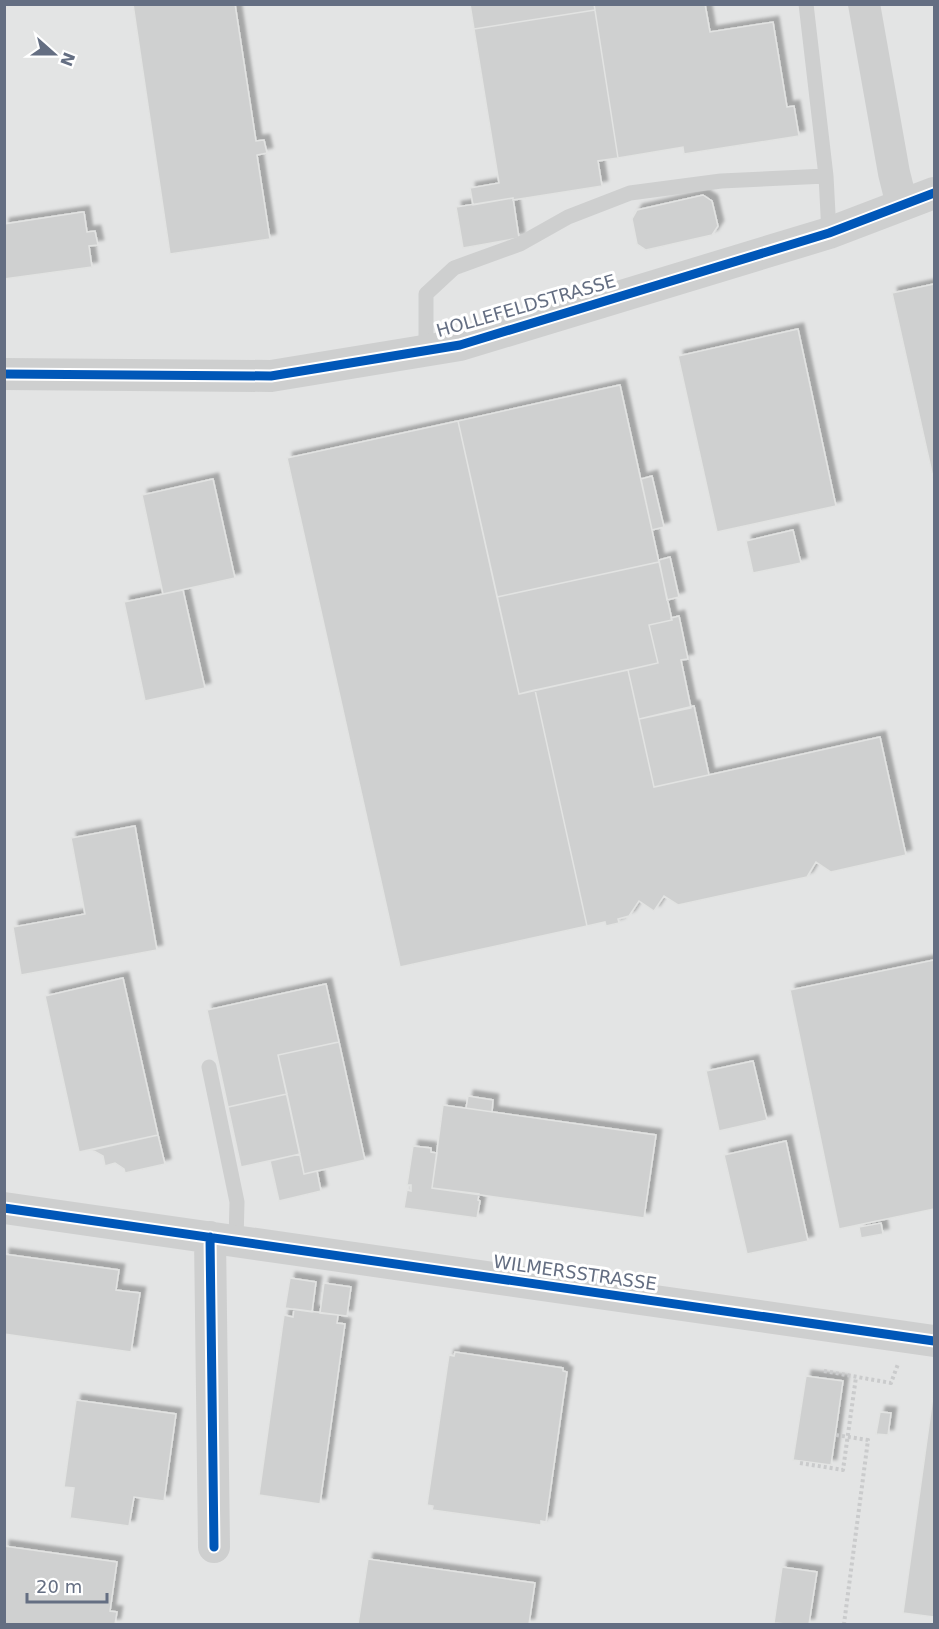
<svg xmlns="http://www.w3.org/2000/svg" width="939" height="1629" viewBox="0 0 939 1629" font-family="'DejaVu Sans',sans-serif">
<defs>
<filter id="shadow"><feDropShadow dx="5.5" dy="-5.5" stdDeviation="1.5" flood-color="#0004"/></filter>
</defs>
<rect width="100%" height="100%" fill="#f3f4f2"/>
<path fill="#e3e4e4" d="M5 5H934V1624H5Z"/>
<path fill="#cfd0d0" stroke="#e2e3e2" stroke-width="1.5" filter="url(#shadow)" d="M133 4H235L256 141 264 140 267 153 257 155 270 239 170 254Z
M470 4H594L595 10 474 29Z
M594 4H705L710 32 773 22 787 107 794 106 799 136 684 154 683 147 618 158Z
M595 10 618 158 598 161 602 186 513 200V198L473 205 470 188 499 183 474 29Z
M703 195 712 201 718 226 712 235 646 250 637 244 632 219 637 210Z
M513 198 519 238 463 248 456 207Z
M82 212H84L87 232 95 231 98 245 89 246 92 267 4 279V224Z
M934 284V482L892 293Z
M798 329 836 506 717 532 678 356Z
M620 385 659 562 497 597 458 421Z
M458 421 519 694 535 690 587 926 400 967 287 458Z
M652 476 664 527 652 530 641 479Z
M213 479 235 578 163 594 142 495Z
M793 530 801 563 753 573 746 541Z
M670 557 679 597 667 600 659 560Z
M659 562 672 620 649 625 658 663 519 694 497 597Z
M183 590 205 688 145 701 124 602Z
M679 616 688 659 681 660 691 708 639 719 628 670 658 663 649 625 672 620 671 618Z
M628 670 654 787 880 737 906 855 831 872 816 862 807 877 678 905 664 896 654 911 639 901 629 916 618 919 619 923 606 926 605 922 587 926 535 690Z
M694 706 709 775 654 787 639 719Z
M135 826 157 950 21 975 13 927 85 914 71 838Z
M934 960V1209L839 1229 790 990Z
M123 978 158 1135 79 1152 45 996Z
M326 984 339 1042 278 1055 287 1094 228 1107 207 1010Z
M339 1042 365 1160 304 1174 278 1055Z
M753 1061 767 1120 719 1131 706 1071Z
M287 1094 300 1154 241 1167 228 1107Z
M468 1096 493 1100 492 1112 466 1108Z
M443 1105 656 1135 644 1218 432 1188Z
M158 1135 165 1164 125 1173 124 1169 115 1163 105 1166 103 1156 92 1150Z
M786 1141 808 1241 747 1254 724 1155Z
M413 1146 431 1148V1152L437 1153 432 1188 479 1194 478 1200 480 1201 477 1218 404 1208 407 1190 411 1191V1185H407Z
M300 1154 304 1174 317 1171 321 1191 279 1201 270 1161Z
M881 1223 883 1234 861 1238 859 1227Z
M4 1254 119 1270 116 1290 140 1293 131 1352 4 1334Z
M290 1278 316 1282 312 1312 285 1308Z
M324 1283 351 1287 347 1316 320 1313Z
M294 1309 338 1315 337 1323 345 1324 320 1504 259 1495 284 1315 293 1317Z
M455 1352 563 1368V1371L567 1372 546 1522 541 1521V1525L432 1510 433 1506 427 1505 449 1355 454 1356Z
M806 1376 843 1381 831 1465 793 1460Z
M934 1389V1617L903 1613Z
M76 1400 176 1414 164 1501 134 1497 129 1526 70 1518 74 1488 64 1487Z
M880 1412 891 1413 888 1435 876 1434Z
M4 1546 117 1562 110 1611 117 1612 115 1624H4Z
M368 1559 535 1583 529 1624H358Z
M782 1567 817 1572 809 1624H787L774 1623Z"/>
<g fill="none" stroke-linecap="round" stroke-linejoin="round">
<path stroke="#cacbcc" stroke-width="4" stroke-dasharray="3 3" stroke-linecap="butt" d="M824 1371 891 1383 898 1364
M836 1435 868 1440 844 1624
M800 1463 843 1470 856 1377"/>
<path stroke="#cecfcf" stroke-width="15" d="M806 4 826 176 829 233
M426 350V294L454 268 520 244 568 217 630 193 721 181 826 176
M209 1067 237 1202 236 1241"/>
<path stroke="#cecfcf" stroke-width="32" d="M864 4 894 173 902 205
M4 374 271 376 460 345 829 233 934 193
M4 1208 934 1341
M210 1237 214 1547"/>
<g stroke="#fff" stroke-width="13">
<path id="cycleway" d="M4 374 271 376 460 345 829 233 934 193
M4 1208 934 1341
M210 1237 214 1547"/>
</g>
<use href="#cycleway" stroke="#0057b8" stroke-width="9"/>
</g>
<g text-anchor="middle" stroke-width="6" stroke-linejoin="round" paint-order="stroke">
<g font-size="18" fill="#646e82" stroke="#fff">
<text transform="translate(526 306) rotate(-16)" y="6">HOLLEFELDSTRASSE</text>
<text transform="translate(575 1273) rotate(8)" y="6">WILMERSSTRASSE</text>
</g>
</g>
<rect width="939" height="1629" fill="none" stroke="#646e82" stroke-width="12"/>
<g transform="translate(54 54) rotate(111)" stroke="#ffffff" stroke-width="4.5" paint-order="stroke">
<path d="M0-4.5L10 22L0 15L-10 22Z" fill="#646e82"/>
<text y="-9" font-size="16" font-weight="bold" text-anchor="middle" fill="#646e82">N</text>
</g>
<path d="M27 1593v9h80v-9" fill="none" stroke="#646e82" stroke-width="3"/>
<text x="36" y="1593" font-size="18" fill="#646e82" stroke="#ffffff" stroke-width="4.5" paint-order="stroke">20 m</text>
</svg>
